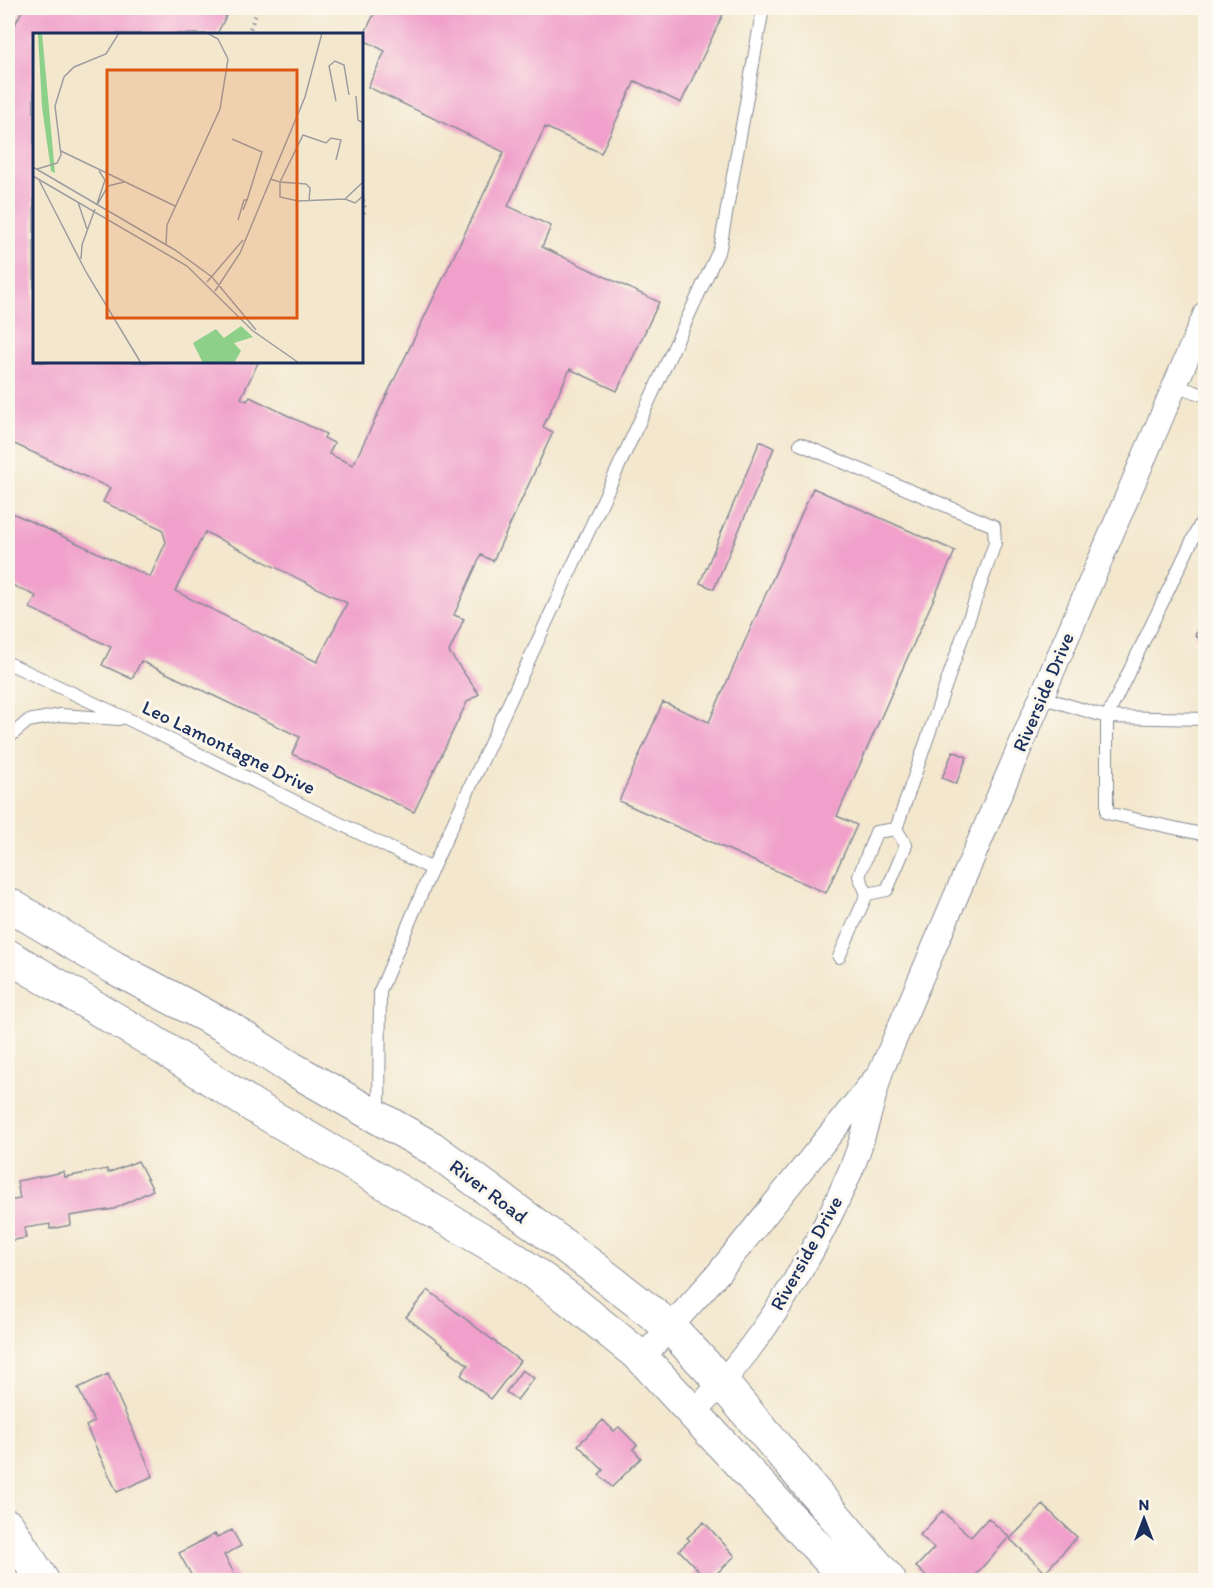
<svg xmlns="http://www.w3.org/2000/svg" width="1213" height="1588" viewBox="0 0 1213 1588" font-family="Itim,sans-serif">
<rect width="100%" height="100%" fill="#fbf7ec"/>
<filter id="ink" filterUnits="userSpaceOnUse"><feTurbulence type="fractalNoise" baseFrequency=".0167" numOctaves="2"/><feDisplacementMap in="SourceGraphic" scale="12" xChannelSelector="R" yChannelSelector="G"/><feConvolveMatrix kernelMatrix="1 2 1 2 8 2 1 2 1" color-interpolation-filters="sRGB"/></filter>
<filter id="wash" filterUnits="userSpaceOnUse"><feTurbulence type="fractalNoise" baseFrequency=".008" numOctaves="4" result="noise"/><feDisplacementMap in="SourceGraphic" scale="24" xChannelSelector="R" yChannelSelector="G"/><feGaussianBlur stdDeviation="1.35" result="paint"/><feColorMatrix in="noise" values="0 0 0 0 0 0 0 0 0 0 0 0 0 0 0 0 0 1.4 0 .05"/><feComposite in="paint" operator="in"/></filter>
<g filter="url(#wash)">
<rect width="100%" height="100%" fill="#f3e7cd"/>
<g id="blocks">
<path fill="#f0a0cb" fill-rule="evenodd" d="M23 8H230L217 34H34V362H255L258 363 241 398 247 401 250 397 326 434 324 438 334 443 329 454 353 465 504 152 368 87 385 51 362 39 377 8H720L725 10 681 103 635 81 601 153 545 127 508 206 551 226 542 247 659 302 617 391 570 369 543 427 553 432 493 561 481 555 454 615 464 619 449 652 479 694 467 702 414 812 292 754 300 737 141 661 132 679 102 665 111 647 30 608 36 596 8 583V511L150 577 166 542 162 529 103 502 110 488 8 441V40ZM205 532 347 603 317 662 175 591Z
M760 441 774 448 714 589 700 583Z
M813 488 955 551 837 816 857 825 826 893 619 801 663 702 709 722Z
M1205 610H1206V641L1195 636Z
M953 751 967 757 956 784 942 778Z
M138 1161 153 1190 114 1209 70 1216 71 1225 50 1229V1224L24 1228 26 1238 8 1241V1201L20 1199 17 1181 64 1172 65 1177 107 1169 108 1173Z
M428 1290 520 1361 491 1399 461 1375 468 1365 406 1317Z
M522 1370 534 1378 517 1400 506 1392Z
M108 1374 153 1476 117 1492 86 1426 94 1422 78 1388Z
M603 1420 614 1431 619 1427 637 1445 633 1449 641 1458 612 1487 599 1475 603 1470 578 1445Z
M1043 1505 1077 1537 1045 1572 1010 1539Z
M942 1511 971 1537 988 1518 1009 1537 971 1580H931L916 1567 934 1548 920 1535Z
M704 1522 735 1556 714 1576 717 1580H696L692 1576 698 1570 679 1550 690 1540 687 1538Z
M232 1530 241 1546 224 1555 238 1580H194L179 1553 215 1534 217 1537Z"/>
</g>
</g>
<g filter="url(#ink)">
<use href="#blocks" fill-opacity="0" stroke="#878b96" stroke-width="1.5"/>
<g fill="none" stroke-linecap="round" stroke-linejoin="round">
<g stroke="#878b96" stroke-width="14">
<path id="service" d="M1175 385 1206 396
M800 444 994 526 995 543 896 829
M1206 512 1107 717 1206 719
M8 663 132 721 432 869
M1041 697 1107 717V813L1206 835
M8 738 28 721 61 715 119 719
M839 957 867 894 859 876 876 832 896 829 906 845 887 890 867 894
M379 1114 380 991 432 869 720 248 763 8"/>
</g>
<g stroke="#878b96" stroke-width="26">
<path id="minor" d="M642 1358 716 1276 874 1080
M693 1413C761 1346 812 1260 850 1172 864 1141 871 1104 881 1071L1206 313"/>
</g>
<g stroke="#878b96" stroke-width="35">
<path id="secondary" d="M8 904 113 967 227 1027 291 1068 432 1148 593 1267 670 1327 723 1384 889 1580
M8 956 147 1038 255 1107 512 1257 568 1298 642 1358 848 1580
M8 1526 42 1580"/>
</g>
<path stroke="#878b96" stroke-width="4" stroke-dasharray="1.5 4.5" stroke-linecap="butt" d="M248 34 258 8
M362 194 365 210 362 216"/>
<use href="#service" stroke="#fff" stroke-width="12"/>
<use href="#minor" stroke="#fff" stroke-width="24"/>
<use href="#secondary" stroke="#fff" stroke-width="33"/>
</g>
</g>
<g text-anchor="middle" stroke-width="6" stroke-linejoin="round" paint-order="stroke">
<g font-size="20" fill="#1b2f5e" stroke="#fbf7ec">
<text transform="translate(1043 692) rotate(-67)" y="7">Riverside Drive</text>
<text transform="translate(229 747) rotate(26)" y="7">Leo Lamontagne Drive</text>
<text transform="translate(489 1191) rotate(37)" y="7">River Road</text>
<text transform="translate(806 1253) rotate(-61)" y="7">Riverside Drive</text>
</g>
</g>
<g transform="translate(33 33)">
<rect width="330" height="330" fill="#f3e7cd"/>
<path d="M5 0H9L22 140 18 138 9 74ZM208 293 220 304 201 310 208 318 201 330H170L160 310 183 296 191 305Z" fill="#8cd08a"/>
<path fill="none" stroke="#9d9da1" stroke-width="1.5" d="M323 63 325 87 330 90M303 68 296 33 302 28 311 32 316 62M199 106 229 119 214 167M28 118 142 173M0 134 142 217 179 244 223 297M4 136 24 130 28 122 22 73 31 44 41 34 73 21 86 0M0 143 154 233 220 298 266 330M237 146 247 149V164L265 168 312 166 322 170 330 163M6 147 53 239 108 330M312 166 330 149M276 168 277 155 273 151 247 149 270 102 293 110 298 105 308 107 303 127M45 169 54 196M64 171 72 147 66 138M64 172 75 153 91 149M205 187 211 167H214L210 177M133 212 134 192 187 76 195 26 185 6 174 0M48 226 49 212 62 176M174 249 210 207M182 258 207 220 272 64 289 0"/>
<path fill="#de5710" fill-opacity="0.15" stroke="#de5710" stroke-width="3" d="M74 37H264V285H74Z"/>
<rect width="330" height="330" fill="none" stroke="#1b2f5e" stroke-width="3"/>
</g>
<rect width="1213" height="1588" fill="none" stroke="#fbf7ec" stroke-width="30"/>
<g transform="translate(1144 1519)" stroke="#fbf7ec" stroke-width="4.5" paint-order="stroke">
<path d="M0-4.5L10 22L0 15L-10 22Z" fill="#1b2f5e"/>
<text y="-9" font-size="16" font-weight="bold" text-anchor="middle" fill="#1b2f5e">N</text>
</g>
</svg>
